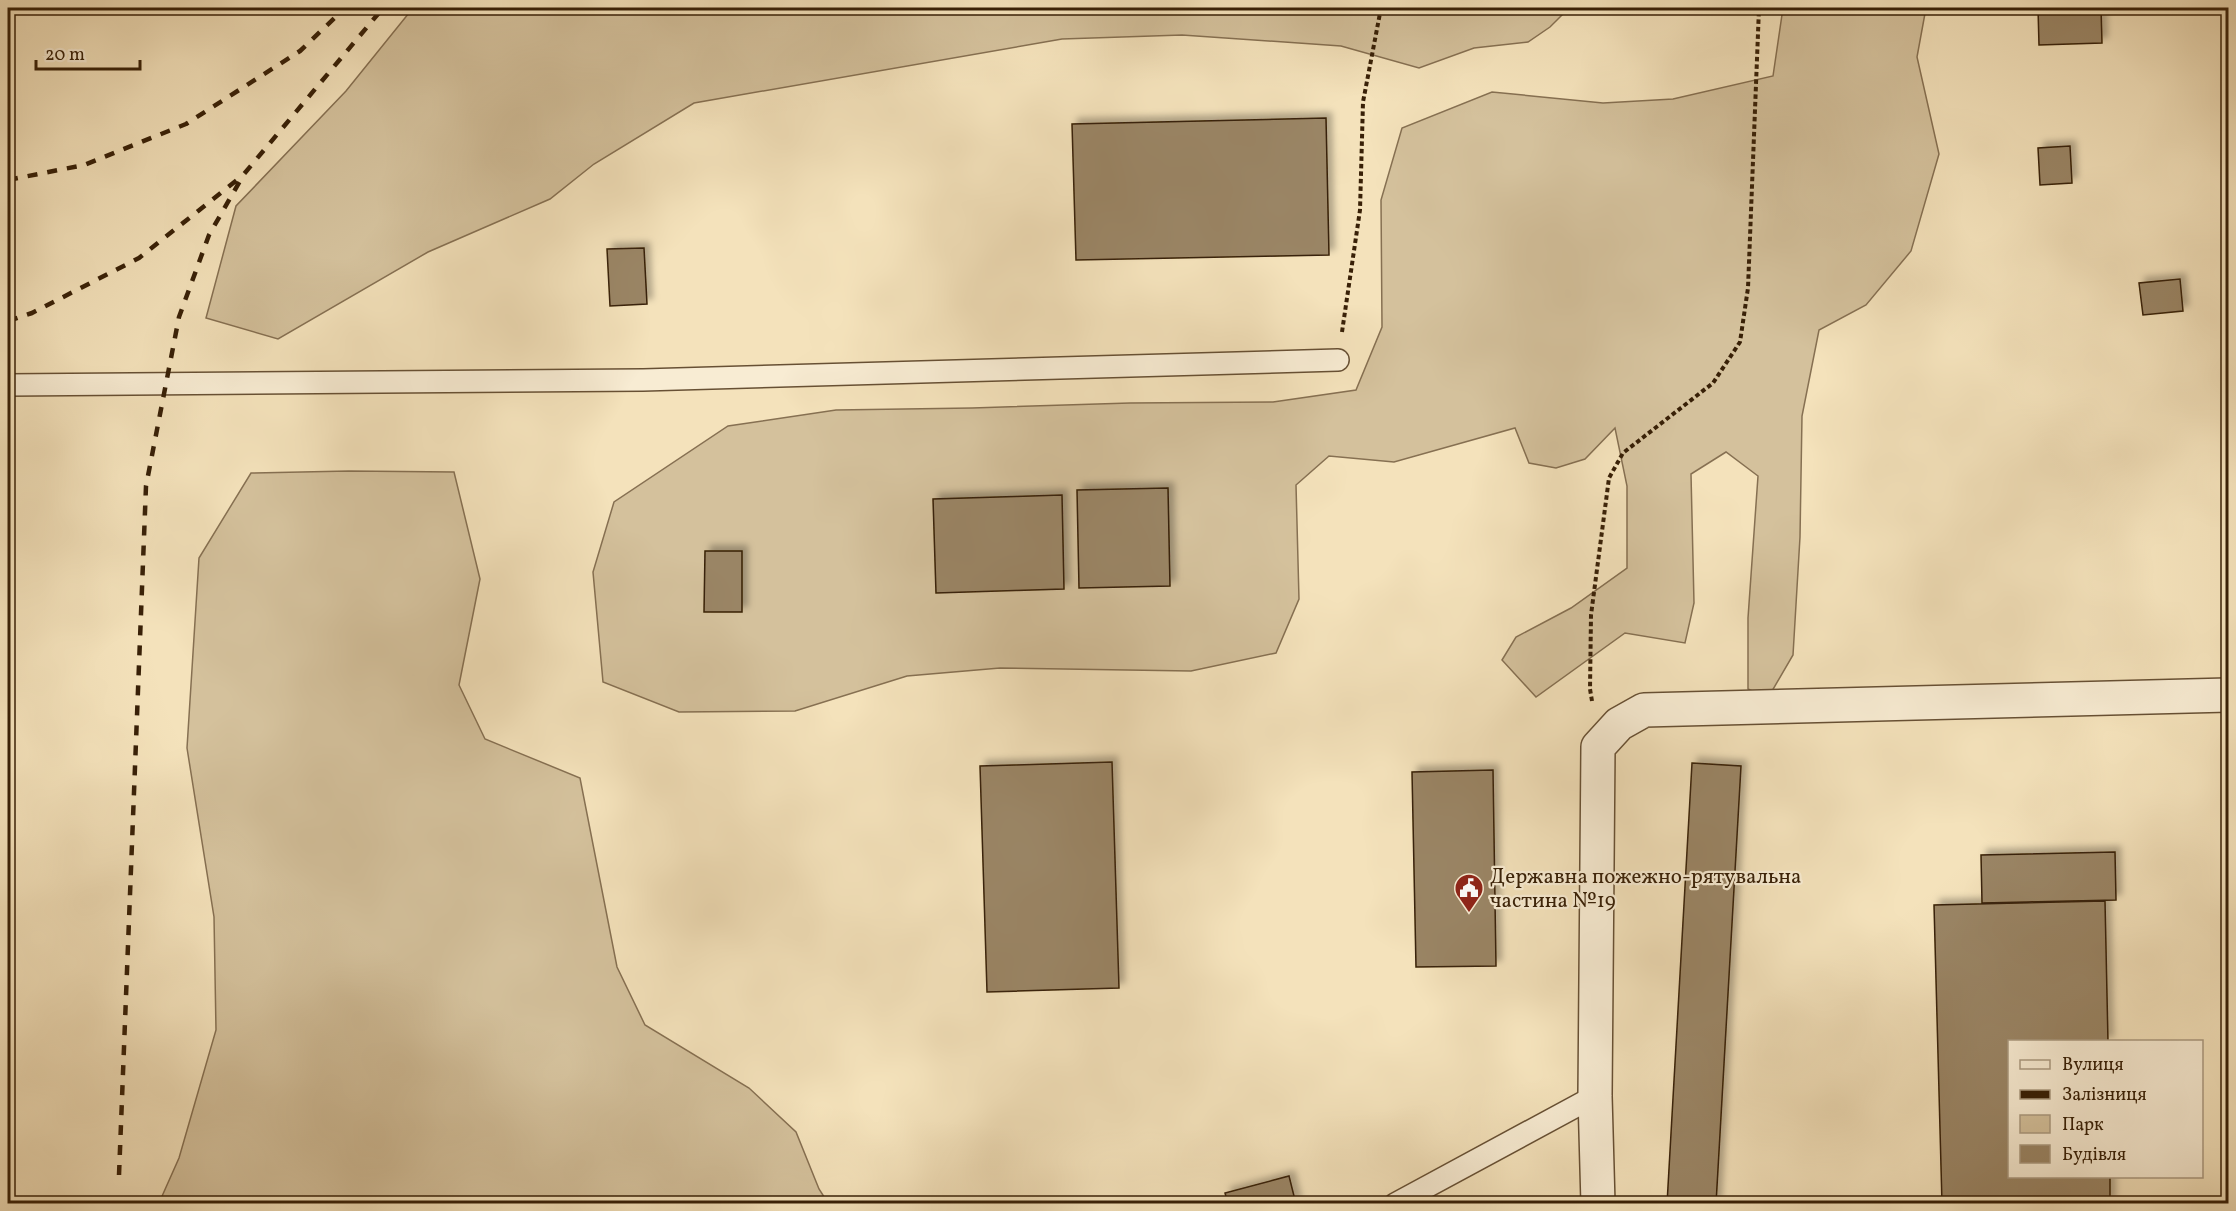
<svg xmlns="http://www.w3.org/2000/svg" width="2236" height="1211" viewBox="0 0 2236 1211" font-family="Vollkorn,serif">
<defs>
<filter id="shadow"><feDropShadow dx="5.5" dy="-5.5" stdDeviation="3" flood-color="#0004"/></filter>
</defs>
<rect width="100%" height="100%" fill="#f4e2bb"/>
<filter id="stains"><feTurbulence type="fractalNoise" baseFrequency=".00333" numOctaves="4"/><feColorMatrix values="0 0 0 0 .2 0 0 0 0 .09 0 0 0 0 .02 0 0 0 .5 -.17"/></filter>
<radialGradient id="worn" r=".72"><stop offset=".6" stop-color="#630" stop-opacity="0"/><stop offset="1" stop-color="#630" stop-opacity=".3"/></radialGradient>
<path fill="#d4c19c" stroke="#867052" stroke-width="1.5" d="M413 8H1569L1550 27 1528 42 1474 48 1419 68 1341 46 1182 35 1062 39 694 103 594 164 550 199 428 252 278 339 206 318 236 206 346 91Z
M1783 8H1926L1917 57 1939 154 1911 251 1866 305 1819 330 1802 416 1800 537 1793 655 1768 698 1748 689V618L1758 476 1726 452 1691 474 1694 603 1685 643 1625 633 1536 697 1502 660 1516 637 1571 608 1627 568V486L1615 428 1585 459 1556 468 1529 463 1515 428 1394 462 1329 456 1296 485 1299 599 1276 653 1191 671 1000 668 907 676 795 711 679 712 603 682 593 572 614 502 728 426 836 410 972 408 1130 403 1273 402 1356 390 1382 327 1381 200 1402 128 1492 92 1603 103 1673 99 1773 76Z
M349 471 454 472 480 579 459 685 485 739 580 778 617 967 645 1025 749 1088 796 1132 819 1189 828 1203H159L179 1158 216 1030 214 917 187 748 199 558 251 473Z"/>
<path fill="#9a8565" stroke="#382007" stroke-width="1.5" filter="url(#shadow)" d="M2038 8H2101L2102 43 2039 45Z
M1326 118 1329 255 1076 260 1072 124Z
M2070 146 2072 183 2040 185 2038 148Z
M644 248 647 304 610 306 607 249Z
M2180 279 2183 311 2143 315 2139 283Z
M1168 488 1170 586 1079 588 1077 490Z
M1062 495 1064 589 936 593 933 499Z
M705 551H742V612H704Z
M1112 762 1119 988 987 992 980 766Z
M1692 763 1741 766 1716 1204H1667Z
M1493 770 1496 966 1416 967 1412 772Z
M2115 852 2116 900 1982 903 1981 855Z
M2105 901 2108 1042H2010V1176H2110V1204H1942L1934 905Z
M1289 1176 1296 1204H1228L1225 1193Z"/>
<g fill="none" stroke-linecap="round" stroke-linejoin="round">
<g stroke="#675034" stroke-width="24">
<path id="service" d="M8 385 643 380 1338 360
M1395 1204 1595 1096"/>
</g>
<g stroke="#675034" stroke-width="36">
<path id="minor" d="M1598 1204 1595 1096 1598 747 1619 724 1644 710 2228 695"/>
</g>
<path stroke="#382007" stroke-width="4" stroke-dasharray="4.5 3" stroke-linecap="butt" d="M1342 332 1360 210 1363 102 1381 8
M1592 701 1590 689 1591 615 1609 478 1623 453 1713 383 1740 342 1748 288 1759 8"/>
<use href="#service" stroke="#f8ecd3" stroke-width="21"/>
<use href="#minor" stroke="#f8ecd3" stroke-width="33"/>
<path stroke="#382007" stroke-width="4.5" stroke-dasharray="10 10" stroke-linecap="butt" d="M8 180 84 165 186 124 300 51 345 8
M8 321 32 313 139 258 237 180
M119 1175 146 486 179 317 209 235 244 174 383 8"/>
</g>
<defs>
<g id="civic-pin" transform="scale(1.5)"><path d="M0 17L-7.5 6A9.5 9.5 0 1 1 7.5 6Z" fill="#8f2418" stroke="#f8ecd3"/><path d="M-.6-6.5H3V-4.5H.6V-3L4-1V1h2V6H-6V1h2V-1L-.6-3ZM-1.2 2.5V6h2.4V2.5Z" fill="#fff"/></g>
</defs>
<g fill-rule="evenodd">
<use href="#civic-pin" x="1469" y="888"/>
</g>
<g text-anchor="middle" stroke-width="4.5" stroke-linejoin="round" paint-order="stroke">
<g font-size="21" fill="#382007" stroke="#f8ecd3" text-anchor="start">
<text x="1490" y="883">Державна пожежно-рятувальна<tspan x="1490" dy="24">частина №19</tspan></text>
</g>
</g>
<rect width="2236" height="1211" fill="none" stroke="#f4e2bb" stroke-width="30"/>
<rect x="9" y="9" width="2218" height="1193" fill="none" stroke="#382007" stroke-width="3"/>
<rect x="15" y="15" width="2206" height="1181" fill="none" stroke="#382007" stroke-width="1.5"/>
<rect x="2008" y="1040" width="195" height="138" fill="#f8ecd3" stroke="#ab9a81" stroke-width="1.5"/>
<rect x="2020" y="1060" width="30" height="9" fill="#f8ecd3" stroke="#ab9a81" stroke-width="1.5"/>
<text x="2062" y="1070" font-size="18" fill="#382007">Вулиця</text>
<rect x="2020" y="1090" width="30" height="9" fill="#382007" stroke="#ab9a81" stroke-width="1.5"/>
<text x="2062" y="1100" font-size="18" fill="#382007">Залізниця</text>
<rect x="2020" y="1115" width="30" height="18" fill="#d4c19c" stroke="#ab9a81" stroke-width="1.5"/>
<text x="2062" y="1130" font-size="18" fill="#382007">Парк</text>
<rect x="2020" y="1145" width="30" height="18" fill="#9a8565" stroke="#ab9a81" stroke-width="1.5"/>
<text x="2062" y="1160" font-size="18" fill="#382007">Будівля</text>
<path d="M36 60v9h104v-9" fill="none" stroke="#382007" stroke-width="3"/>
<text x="45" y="60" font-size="18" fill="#382007" stroke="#f8ecd3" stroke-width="4.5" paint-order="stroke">20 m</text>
<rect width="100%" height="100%" filter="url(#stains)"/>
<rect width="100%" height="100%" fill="url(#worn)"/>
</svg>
